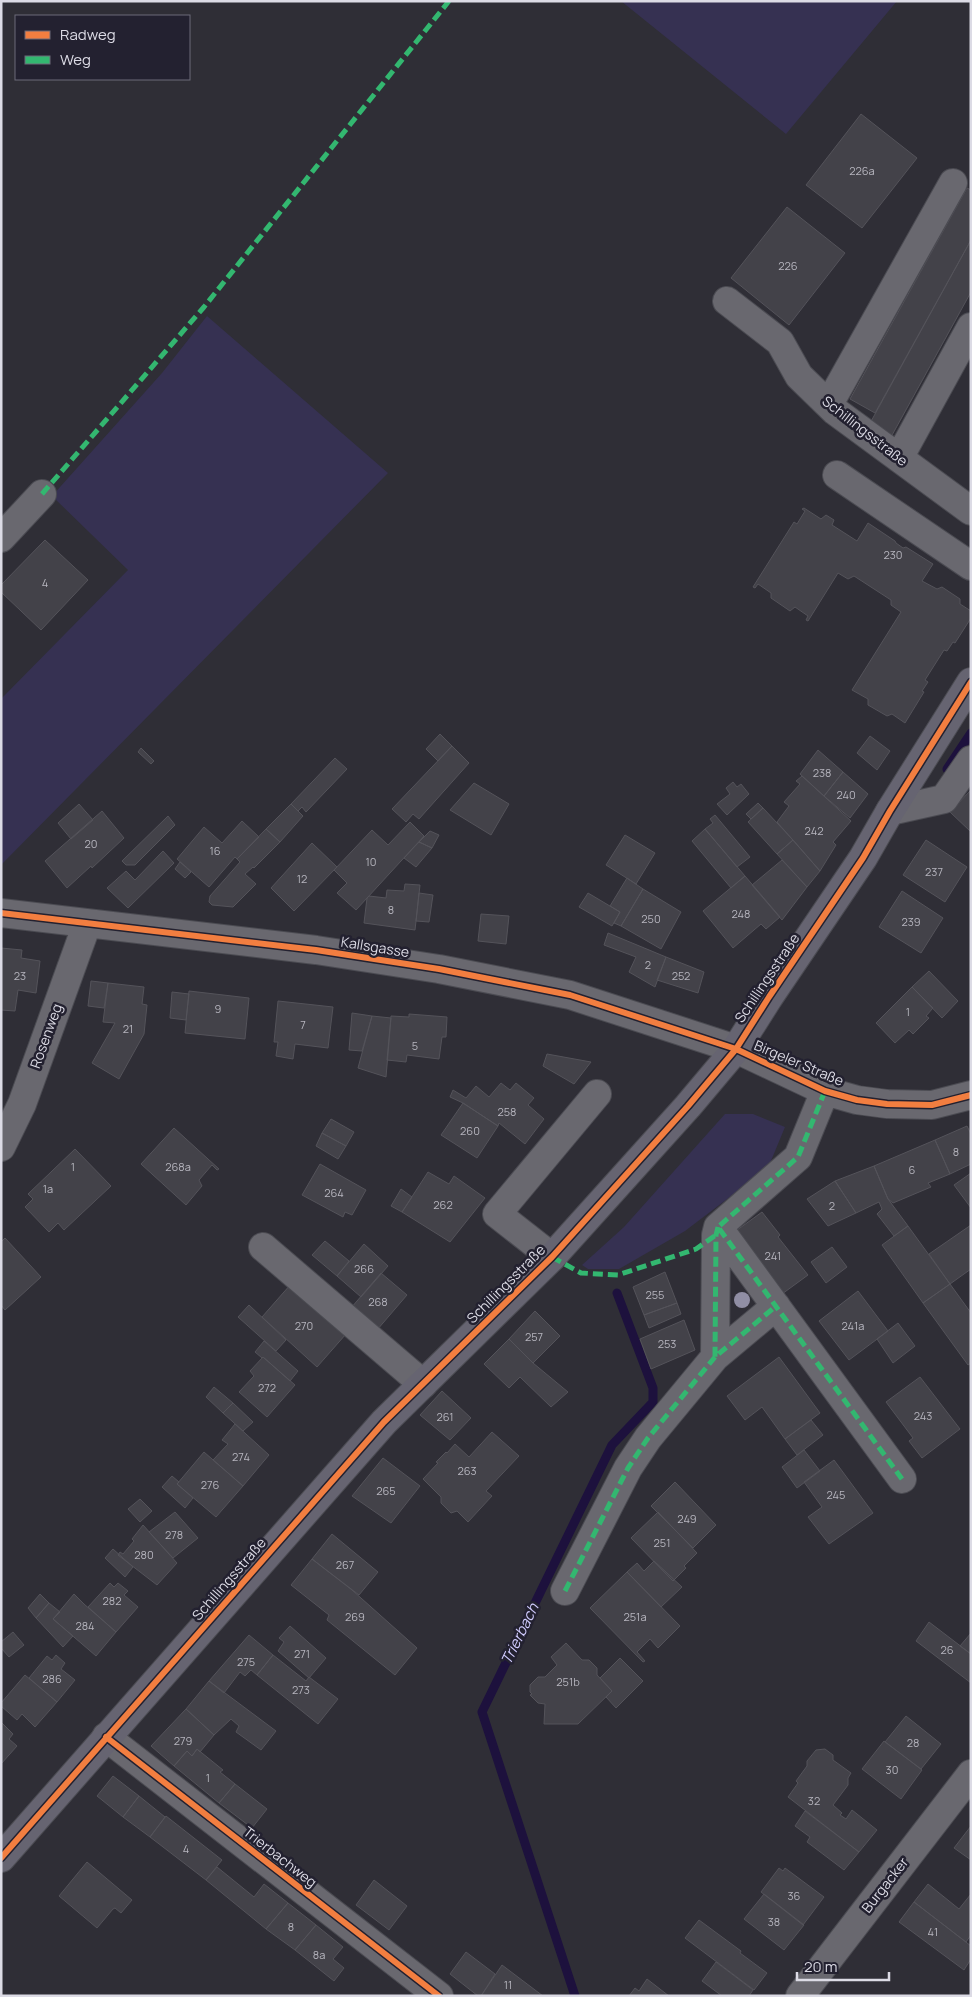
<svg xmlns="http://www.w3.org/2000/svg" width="972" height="1997" viewBox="0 0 972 1997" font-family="Manrope,sans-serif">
<rect width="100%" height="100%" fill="#2f2e36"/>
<path fill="#363152" d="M621 1H897L786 134Z
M207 316 388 473 1 865V699L128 570 52 496 162 373Z
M725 1114H753L785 1127 768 1168 685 1231 619 1269H588L582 1265 624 1227Z"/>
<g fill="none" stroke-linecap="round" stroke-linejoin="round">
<path stroke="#1d113d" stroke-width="9" d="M947 769 971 733
M575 1996 482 1712 612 1445 653 1402V1388L617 1293"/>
</g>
<path fill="#434249" stroke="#54535a" d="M861 114 917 158 862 228 806 185Z
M967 188 971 190V240L875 413 850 399Z
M787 207 845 253 789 325 731 278Z
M971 240V292L891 437 869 425Z
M804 508 821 519 826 515 834 520 832 525 857 541 868 523 895 541 896 543 903 548 906 547 933 564 922 581 937 589 942 587 960 599V604L971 611V618L955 643 953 642 947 651 944 650 925 680 928 682 922 691 924 692 905 723 892 714 887 716 868 705V699L852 690 901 612 891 605V600L854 576 848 579 838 573 808 621 806 620 808 616 795 607 790 611 771 598V593L758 584 755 588 753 587 794 522 797 524 805 511 802 509Z
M45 540 88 580 41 630 1 592V585Z
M440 734 452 746 438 761 426 749Z
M870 736 890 751 877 770 857 753Z
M452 746 469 763 419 819 413 814 406 822 392 809Z
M141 748 154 761 151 764 138 752Z
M818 750 843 772 824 796 800 774Z
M335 758 347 769 306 812 302 807 298 811 291 804Z
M843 772 868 794 850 818 824 796Z
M802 776 851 821 833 842 836 845 820 871 777 822 789 806 784 802 800 784 796 781Z
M733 782 737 787 741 784 749 794 727 815 717 804 730 794 726 788Z
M474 783 509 804 491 835 450 810Z
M971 790V832L950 812Z
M758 803 763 808 751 819 746 814Z
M79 804 93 820 71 839 58 823Z
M291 804 303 816 280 842 266 829Z
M763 808 793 840 777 854 748 822Z
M102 811 124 838 92 868 91 866 67 888 45 861Z
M715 815 750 857 737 867 705 829 713 823 710 819Z
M168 816 175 825 135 865H126L122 861Z
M242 821 259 837 237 859 235 857 209 887 177 859 204 827 222 843Z
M410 822 424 836 356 910 337 893 347 883 334 870 372 830 388 845Z
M266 829 280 842 254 868 253 867 245 874 256 884 233 907 212 905 209 902 210 896 240 862 237 859Z
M705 829 745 876 731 888 692 841Z
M430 831 439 835 432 848 419 842Z
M625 835 655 853 636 884 606 865Z
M793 840 820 871 807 887 777 854Z
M926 840 967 867 945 902 903 875Z
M419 842 432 848 416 867 404 858Z
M312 843 337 867 294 911 271 888Z
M163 851 174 863 128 908 107 888 126 871 135 880Z
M782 860 807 887 782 920 752 885Z
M180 862 191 872 185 878 175 869Z
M745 876 780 917 766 929 761 924 733 948 703 911Z
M627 878 643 889 621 926 614 923 620 912 610 906Z
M405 884 420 885 415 930 364 923 367 898 369 896 386 898 387 890 404 891Z
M643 889 681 912 661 949 621 926Z
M902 891 943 918 921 953 879 927Z
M419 893 433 895 429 922 416 921Z
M588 893 620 912 612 926 579 907Z
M481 914 509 916 506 944 478 941Z
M608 933 666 957 655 987 629 972 636 957 604 945Z
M1 948 22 950 21 958 40 961 36 993 18 990 15 1011 1 1010Z
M666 957 704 972 698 993 657 980Z
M929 971 958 1001 942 1018 912 987Z
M91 981 108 983 104 1008 88 1006Z
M108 983 144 987 142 1004 147 1005 144 1034 119 1079 92 1063 115 1023 103 1022Z
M912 987 933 1008 926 1016 929 1018 913 1034 909 1030 895 1043 876 1023Z
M189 991 249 998 245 1039 185 1033Z
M172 992 189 994 186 1020 170 1018Z
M278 1001 333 1007 328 1048 295 1044 293 1059 276 1056 278 1042H274Z
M352 1013 372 1016 362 1051 349 1050Z
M409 1014 447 1017 446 1037H442L439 1059 407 1055 406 1062 387 1060 391 1016 409 1017Z
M372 1016 391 1018 386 1077 358 1068Z
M547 1054 591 1062 574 1084 543 1066Z
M501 1083 510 1090 516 1083 534 1098 528 1105 544 1119 525 1144 499 1123 498 1126 463 1103 450 1097 453 1090 466 1098 476 1086 489 1097Z
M463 1103 498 1126 477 1158 441 1135Z
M331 1119 354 1132 346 1146 322 1133Z
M967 1126 971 1134V1164L950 1174 935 1140Z
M174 1128 219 1169 217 1170 212 1165 199 1180 202 1186 186 1205 141 1164Z
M322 1133 346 1146 338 1159 316 1146Z
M935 1140 950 1174 928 1183 931 1187 893 1203 888 1199 874 1166Z
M75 1149 111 1186 64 1230 58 1223 49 1232 25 1207 33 1199 28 1194Z
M320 1164 366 1190 352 1215 345 1212 343 1217 302 1195Z
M874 1166 888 1199 908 1226 894 1236 877 1214 882 1209 879 1202 856 1213 835 1181Z
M428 1172 449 1184 454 1176 485 1198 450 1242 402 1212Z
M971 1173V1208L954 1185Z
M835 1181 856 1213 828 1226 807 1199Z
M401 1189 412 1197 402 1212 391 1206Z
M762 1212 780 1235 778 1237 808 1275 782 1294 733 1233Z
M971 1225V1269L950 1284 929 1254Z
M908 1226 950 1284 923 1303 882 1245Z
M5 1238 41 1277 5 1310 1 1305V1242Z
M325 1241 349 1261 337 1276 312 1255Z
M364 1244 388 1266 361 1297 337 1276Z
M832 1247 847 1267 826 1283 811 1262Z
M665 1272 677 1303 644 1315 633 1287Z
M381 1273 407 1295 377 1330 351 1308Z
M291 1284 346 1334 317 1367 262 1317Z
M950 1284 971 1313V1363L968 1365 923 1303Z
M858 1291 888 1331 849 1360 819 1321Z
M677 1303 681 1314 649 1328 644 1315Z
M249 1305 286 1340 276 1351 238 1317Z
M535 1311 560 1336 533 1363 509 1339Z
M684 1320 695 1350 651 1369 640 1339Z
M898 1323 915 1346 893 1363 877 1339Z
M509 1339 533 1363 568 1392 551 1407 520 1377 509 1388 484 1364Z
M264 1341 298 1371 290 1381 263 1357 262 1358 255 1352Z
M263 1357 295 1385 267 1417 239 1392 254 1376 250 1371Z
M779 1357 820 1413 785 1439 762 1407 745 1420 727 1396Z
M920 1377 960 1429 922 1458 909 1441 913 1438 886 1402Z
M214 1387 233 1403 223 1413 206 1397Z
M442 1391 471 1418 450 1440 420 1415Z
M233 1403 253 1422 243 1431 223 1413Z
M811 1420 823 1435 797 1455 785 1439Z
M235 1424 269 1455 243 1486 213 1460 228 1444 222 1440Z
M492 1432 519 1456 486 1491 492 1496 468 1522 457 1511 451 1513 441 1503V1497L423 1479 438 1463 436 1462 446 1452 447 1453 455 1444 469 1457Z
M804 1450 820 1471 797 1488 782 1467Z
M204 1452 243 1486 216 1517 177 1484Z
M383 1458 420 1486 391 1523 352 1496Z
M834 1460 873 1513 829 1544 808 1517 822 1507 804 1482Z
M172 1476 179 1482 177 1484 193 1498 185 1508 162 1487Z
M675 1482 716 1525 693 1548 651 1506Z
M140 1499 152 1511 140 1522 128 1509Z
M175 1512 198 1538 173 1558 149 1532Z
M658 1512 697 1553 684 1566 686 1568 673 1581 631 1538Z
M143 1525 177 1563 157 1585 118 1555 120 1552 123 1554 134 1541 132 1539Z
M332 1534 378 1572 359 1595 312 1559Z
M113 1549 133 1567 125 1577 105 1558Z
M312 1559 352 1590 417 1648 395 1675 327 1620 329 1615 291 1585Z
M654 1561 682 1587 661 1607 627 1572 637 1563 644 1571Z
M627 1572 680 1626 658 1648 650 1639 637 1652 645 1661 643 1662 590 1608Z
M110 1583 114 1587 118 1583 128 1591 124 1595 138 1607 116 1632 88 1607Z
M40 1594 49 1603 36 1618 28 1608Z
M74 1594 84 1604 116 1632 96 1656 53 1619Z
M49 1603 60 1612 53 1619 73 1636 63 1647 36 1618Z
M929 1622 971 1654V1683L916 1641Z
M290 1626 326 1658 309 1678 278 1651 284 1642 279 1638Z
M13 1632 24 1645 9 1657 1 1648V1642Z
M971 1633V1654L960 1646Z
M249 1635 273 1655 257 1675 251 1670 245 1676 240 1672 224 1693 209 1681Z
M566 1643 582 1660H589L597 1668V1675L612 1691 578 1724H544L545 1704 538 1703 530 1695 532 1694 530 1692V1685L538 1677H545L557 1665 551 1657Z
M56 1655 65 1663 61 1669 75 1680 57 1702 29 1678 47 1656 52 1660Z
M273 1655 306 1681 309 1677 338 1699 318 1724 257 1675Z
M620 1658 643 1681 616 1708 606 1697 612 1691 600 1678Z
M25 1675 57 1702 35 1727 22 1714 17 1720 1 1706V1703Z
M209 1681 276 1731 261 1750 236 1732 239 1726 231 1719 214 1735 186 1709Z
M186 1709 214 1735 200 1752 197 1749 192 1756 187 1751 174 1766 151 1746Z
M906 1716 941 1744 921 1769 885 1742Z
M1 1722 13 1734 9 1739 17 1746 1 1764Z
M884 1741 922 1770 901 1799 862 1769Z
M197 1749 223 1770 220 1772 235 1784 219 1803 174 1766 187 1751 192 1756Z
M825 1749 833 1755V1760L851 1773 848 1778V1785L833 1805 842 1813 840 1815 846 1819 852 1810 877 1830 859 1852 788 1797 798 1783 796 1781 807 1766V1761L816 1750Z
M113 1776 139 1796 123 1817 97 1796Z
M235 1784 267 1809 252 1828 219 1803Z
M139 1796 165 1817 150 1837 123 1817Z
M805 1811 859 1852 844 1870 807 1842 810 1837 795 1826Z
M166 1816 222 1860 206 1880 150 1837Z
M971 1826V1860L954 1848Z
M87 1862 132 1900 121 1913 115 1908 113 1909 97 1928 59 1896Z
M217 1867 254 1897 264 1884 288 1903 266 1929 206 1880Z
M779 1868 783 1871 785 1868 824 1897 803 1925 761 1892Z
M374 1880 407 1906 389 1930 356 1905Z
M928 1884 959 1909 971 1894V1935L966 1942 914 1902Z
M764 1894 804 1925 784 1950 744 1919Z
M914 1902 971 1946V1959L964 1970 899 1922Z
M288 1903 316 1925 295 1950 266 1929Z
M699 1920 741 1951 740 1953 767 1973 754 1990 685 1938Z
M316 1925 343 1947 333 1959 344 1968 334 1981 295 1950Z
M466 1952 495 1974 481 1996H478L450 1974Z
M716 1962 753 1990 749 1996H722L702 1981Z
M502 1965 543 1996H481Z
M647 1979 669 1996H629L635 1988 639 1991Z"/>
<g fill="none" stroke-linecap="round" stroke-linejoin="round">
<g stroke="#4b4b52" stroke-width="30">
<path id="minor" d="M727 301 780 342 799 376 835 411 971 511
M829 404 953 183
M899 458 971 327
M837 475 971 566
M1 538 42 494
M890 811 944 799 971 760
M1 913 316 950 439 969 570 995 736 1049 825 1091 857 1100 887 1104 932 1105 971 1095
M825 1091 798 1157 718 1227 902 1479
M1 1147 22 1104 87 924
M718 1227 716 1235 715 1357 776 1306
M263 1247 423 1384
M552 1257 497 1214 597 1094
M565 1591 628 1468 648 1438 715 1357
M106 1737 439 1996
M800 1996 971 1774"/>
</g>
<g stroke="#4b4b52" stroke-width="30">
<path id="major" d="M1 1858 384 1422 552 1257 688 1106 736 1049 769 997 863 858 890 811 971 682"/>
</g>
<use href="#minor" stroke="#69686f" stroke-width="28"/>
<use href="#major" stroke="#666471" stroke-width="28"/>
<path stroke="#33b770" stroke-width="5" stroke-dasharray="10 5" stroke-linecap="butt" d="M42 494 204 307 449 1
M825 1091 798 1157 718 1227 902 1479
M718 1227 716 1235 715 1357 776 1306
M552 1257 581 1273 618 1275 696 1249 716 1235
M565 1591 628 1468 648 1438 715 1357"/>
<g stroke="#232130" stroke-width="9">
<path id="cycleway" d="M1 913 316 950 439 969 570 995 736 1049 825 1091 857 1100 887 1104 932 1105 971 1095
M106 1737 439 1996
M1 1858 384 1422 552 1257 688 1106 736 1049 769 997 863 858 890 811 971 682"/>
</g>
<use href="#cycleway" stroke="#f27e40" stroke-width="6"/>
</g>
<circle fill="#908ea4" cx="742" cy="1300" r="8"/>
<g text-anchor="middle" stroke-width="5" stroke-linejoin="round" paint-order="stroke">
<g font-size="11" fill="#b6b5be">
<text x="862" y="175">226a</text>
<text x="788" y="270">226</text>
<text x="893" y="559">230</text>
<text x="45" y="587">4</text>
<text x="822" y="777">238</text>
<text x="846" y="799">240</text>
<text x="814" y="835">242</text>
<text x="91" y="848">20</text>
<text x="215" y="855">16</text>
<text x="371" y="866">10</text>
<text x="934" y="876">237</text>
<text x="302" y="883">12</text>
<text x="391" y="914">8</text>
<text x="741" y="918">248</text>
<text x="651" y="923">250</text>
<text x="911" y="926">239</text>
<text x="648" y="969">2</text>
<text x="20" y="980">23</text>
<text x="681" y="980">252</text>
<text x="218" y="1013">9</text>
<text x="908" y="1016">1</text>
<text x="303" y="1029">7</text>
<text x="128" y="1033">21</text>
<text x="415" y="1050">5</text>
<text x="507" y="1116">258</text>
<text x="470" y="1135">260</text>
<text x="956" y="1156">8</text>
<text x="73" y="1171">1</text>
<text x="178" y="1171">268a</text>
<text x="912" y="1174">6</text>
<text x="48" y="1193">1a</text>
<text x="334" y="1197">264</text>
<text x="443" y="1209">262</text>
<text x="832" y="1210">2</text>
<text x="773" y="1260">241</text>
<text x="364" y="1273">266</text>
<text x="655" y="1299">255</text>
<text x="378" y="1306">268</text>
<text x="304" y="1330">270</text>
<text x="853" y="1330">241a</text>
<text x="534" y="1341">257</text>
<text x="667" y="1348">253</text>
<text x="267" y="1392">272</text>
<text x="923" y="1420">243</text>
<text x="445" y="1421">261</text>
<text x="241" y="1461">274</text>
<text x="467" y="1475">263</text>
<text x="210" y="1489">276</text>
<text x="386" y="1495">265</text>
<text x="836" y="1499">245</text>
<text x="687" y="1523">249</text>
<text x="174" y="1539">278</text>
<text x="662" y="1547">251</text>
<text x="144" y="1559">280</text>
<text x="345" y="1569">267</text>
<text x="112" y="1605">282</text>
<text x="355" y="1621">269</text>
<text x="635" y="1621">251a</text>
<text x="85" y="1630">284</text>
<text x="947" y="1654">26</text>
<text x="302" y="1658">271</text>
<text x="246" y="1666">275</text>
<text x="52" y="1683">286</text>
<text x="568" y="1686">251b</text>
<text x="301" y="1694">273</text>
<text x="183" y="1745">279</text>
<text x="913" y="1747">28</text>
<text x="892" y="1774">30</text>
<text x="208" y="1782">1</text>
<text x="814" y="1805">32</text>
<text x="186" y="1853">4</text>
<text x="794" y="1900">36</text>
<text x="774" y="1926">38</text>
<text x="291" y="1931">8</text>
<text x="933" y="1936">41</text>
<text x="319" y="1959">8a</text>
<text x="508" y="1989">11</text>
</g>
<g font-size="14" fill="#dcdbe5" stroke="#232130">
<text transform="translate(865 431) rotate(38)" y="5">Schillingsstraße</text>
<text transform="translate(375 947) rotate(9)" y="5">Kallsgasse</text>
<text transform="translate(767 978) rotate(-56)" y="5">Schillingsstraße</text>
<text transform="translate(46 1036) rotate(-70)" y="5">Rosenweg</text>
<text transform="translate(799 1063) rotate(23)" y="5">Birgeler Straße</text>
<text transform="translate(506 1284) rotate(-45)" y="5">Schillingsstraße</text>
<text transform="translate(229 1579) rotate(-49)" y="5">Schillingsstraße</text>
<text transform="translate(280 1857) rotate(38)" y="5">Trierbachweg</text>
<text transform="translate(885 1885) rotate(-52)" y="5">Burgacker</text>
</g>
<g font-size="15" font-style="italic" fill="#d1ccfe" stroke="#232130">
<text transform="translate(520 1634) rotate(-64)" y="5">Trierbach</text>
</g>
</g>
<rect width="972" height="1997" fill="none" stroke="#dcdbe5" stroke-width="5"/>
<rect x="15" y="15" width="175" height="65" fill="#232130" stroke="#6d6b78"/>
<rect x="25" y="31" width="25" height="8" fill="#f27e40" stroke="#6d6b78"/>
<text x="60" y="40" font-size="15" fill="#dcdbe5">Radweg</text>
<rect x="25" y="56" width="25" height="8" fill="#33b770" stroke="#6d6b78"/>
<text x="60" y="65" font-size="15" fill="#dcdbe5">Weg</text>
<path d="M797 1972v8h92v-8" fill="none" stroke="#dcdbe5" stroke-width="2.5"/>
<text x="804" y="1972" font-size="15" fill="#dcdbe5" stroke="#232130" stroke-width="4" paint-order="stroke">20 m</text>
</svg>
